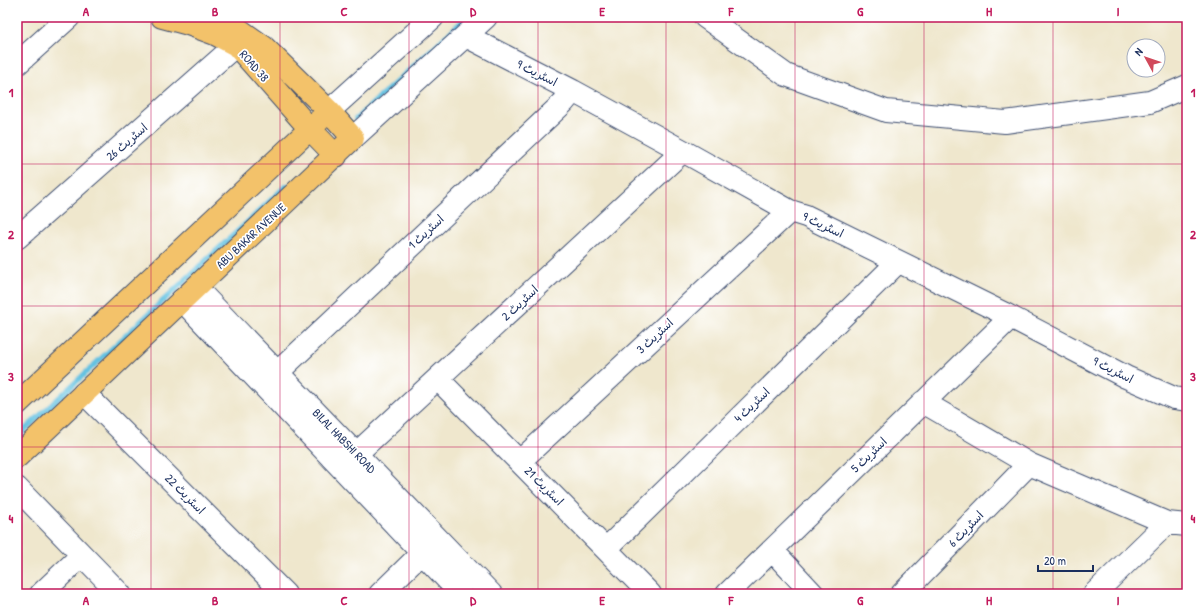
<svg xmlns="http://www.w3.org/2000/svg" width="1204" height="611" viewBox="0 0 1204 611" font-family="'Patrick Hand','Playpen Sans Arabic',sans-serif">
<rect width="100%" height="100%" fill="#fff"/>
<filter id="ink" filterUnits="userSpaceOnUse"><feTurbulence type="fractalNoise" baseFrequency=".025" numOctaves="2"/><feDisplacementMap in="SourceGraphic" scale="8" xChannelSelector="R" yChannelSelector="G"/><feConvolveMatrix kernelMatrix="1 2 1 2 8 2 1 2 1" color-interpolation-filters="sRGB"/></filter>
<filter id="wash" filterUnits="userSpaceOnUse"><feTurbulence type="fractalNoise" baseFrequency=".012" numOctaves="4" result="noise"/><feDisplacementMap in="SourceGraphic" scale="16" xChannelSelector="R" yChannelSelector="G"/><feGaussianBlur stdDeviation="0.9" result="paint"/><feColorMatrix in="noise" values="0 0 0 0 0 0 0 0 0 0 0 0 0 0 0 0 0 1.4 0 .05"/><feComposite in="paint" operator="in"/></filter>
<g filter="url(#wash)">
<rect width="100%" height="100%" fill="#efe7cd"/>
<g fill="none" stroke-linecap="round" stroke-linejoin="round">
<path stroke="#63c2e2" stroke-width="5.5" d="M356 119 467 17
M17 437 286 186"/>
</g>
</g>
<g filter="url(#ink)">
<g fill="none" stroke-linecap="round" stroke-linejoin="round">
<g stroke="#3b4b6f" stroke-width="24">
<path id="minor" d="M705 17 786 75 886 111 1005 122 1150 102 1187 86
M466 36 573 91 683 151 790 211 806 216 1003 313 1126 377 1174 398 1187 400
M17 64 69 17
M329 111 433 17
M353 138 486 17
M17 238 236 45
M196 288 491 594
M182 300 461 594
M278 372 564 102 573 91
M438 379 650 594
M84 393 285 594
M923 402 1029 464 1167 523 1187 525
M356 454 683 151
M520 461 790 211
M17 488 120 594
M606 549 898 262
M772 550 813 594
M41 594 82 555
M380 594 422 553
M727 594 1011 317
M902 594 1029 464
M1094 594 1167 523"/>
</g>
<g stroke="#3b4b6f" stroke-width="24">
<path id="major" d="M162 17 188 24 215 34 236 45 310 129 336 156
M17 404 329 111
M17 457 353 138 329 111 264 47 230 23 215 17"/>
</g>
<use href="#minor" stroke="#fff" stroke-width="22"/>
<use href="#major" stroke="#f3c26a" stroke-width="22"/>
</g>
</g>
<path fill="none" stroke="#c2185b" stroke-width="1" stroke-opacity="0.55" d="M151 17V594M280 17V594M409 17V594M538 17V594M666 17V594M795 17V594M924 17V594M1053 17V594M17 164H1187M17 306H1187M17 447H1187"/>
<g text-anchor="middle" stroke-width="3.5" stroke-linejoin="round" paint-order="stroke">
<g font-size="12" fill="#1b2f5e" stroke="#fff">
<text transform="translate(254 66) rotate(49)" y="4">ROAD 38</text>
<text transform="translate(537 73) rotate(27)" y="4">اسٹریٹ 9</text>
<text transform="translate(127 142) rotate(-41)" y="4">اسٹریٹ 26</text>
<text transform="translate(823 225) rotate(25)" y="4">اسٹریٹ 9</text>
<text transform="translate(426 232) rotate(-43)" y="4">اسٹریٹ 1</text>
<text transform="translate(251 236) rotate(-43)" y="4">ABU BAKAR AVENUE</text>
<text transform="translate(520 303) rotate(-43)" y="4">اسٹریٹ 2</text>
<text transform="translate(655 336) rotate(-43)" y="4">اسٹریٹ 3</text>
<text transform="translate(1113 370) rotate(27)" y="4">اسٹریٹ 9</text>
<text transform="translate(752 405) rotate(-44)" y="4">اسٹریٹ 4</text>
<text transform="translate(344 441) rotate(46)" y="4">BILAL HABSHI ROAD</text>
<text transform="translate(869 455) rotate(-44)" y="4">اسٹریٹ 5</text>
<text transform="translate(544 486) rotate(45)" y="4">اسٹریٹ 21</text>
<text transform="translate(185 494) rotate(45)" y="4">اسٹریٹ 22</text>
<text transform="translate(966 529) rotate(-46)" y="4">اسٹریٹ 6</text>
</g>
</g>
<rect width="1204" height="611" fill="none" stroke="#fff" stroke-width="44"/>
<g transform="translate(1146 58) rotate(310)"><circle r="19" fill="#ffffff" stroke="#a4acbf"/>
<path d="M0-3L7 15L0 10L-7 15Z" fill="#d1495b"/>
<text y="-6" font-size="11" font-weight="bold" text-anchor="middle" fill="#1b2f5e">N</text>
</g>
<path d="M1038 565v6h55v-6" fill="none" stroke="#1b2f5e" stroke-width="2"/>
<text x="1044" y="565" font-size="12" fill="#1b2f5e" stroke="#ffffff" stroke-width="3" paint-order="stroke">20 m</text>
<rect x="22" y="22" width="1160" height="567" fill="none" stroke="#c2185b" stroke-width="1.5"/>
<g font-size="13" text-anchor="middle" font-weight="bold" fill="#c2185b">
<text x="86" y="16">A</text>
<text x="215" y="16">B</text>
<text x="344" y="16">C</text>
<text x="473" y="16">D</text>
<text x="602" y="16">E</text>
<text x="731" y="16">F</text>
<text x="860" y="16">G</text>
<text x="989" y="16">H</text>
<text x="1118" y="16">I</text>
<text x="11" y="97">1</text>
<text x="1193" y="97">1</text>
<text x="11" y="239">2</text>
<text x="1193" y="239">2</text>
<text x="11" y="381">3</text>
<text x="1193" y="381">3</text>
<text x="11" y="523">4</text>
<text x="1193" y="523">4</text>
<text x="86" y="605">A</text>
<text x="215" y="605">B</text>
<text x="344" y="605">C</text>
<text x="473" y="605">D</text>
<text x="602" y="605">E</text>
<text x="731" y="605">F</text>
<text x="860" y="605">G</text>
<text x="989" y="605">H</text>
<text x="1118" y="605">I</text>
</g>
</svg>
